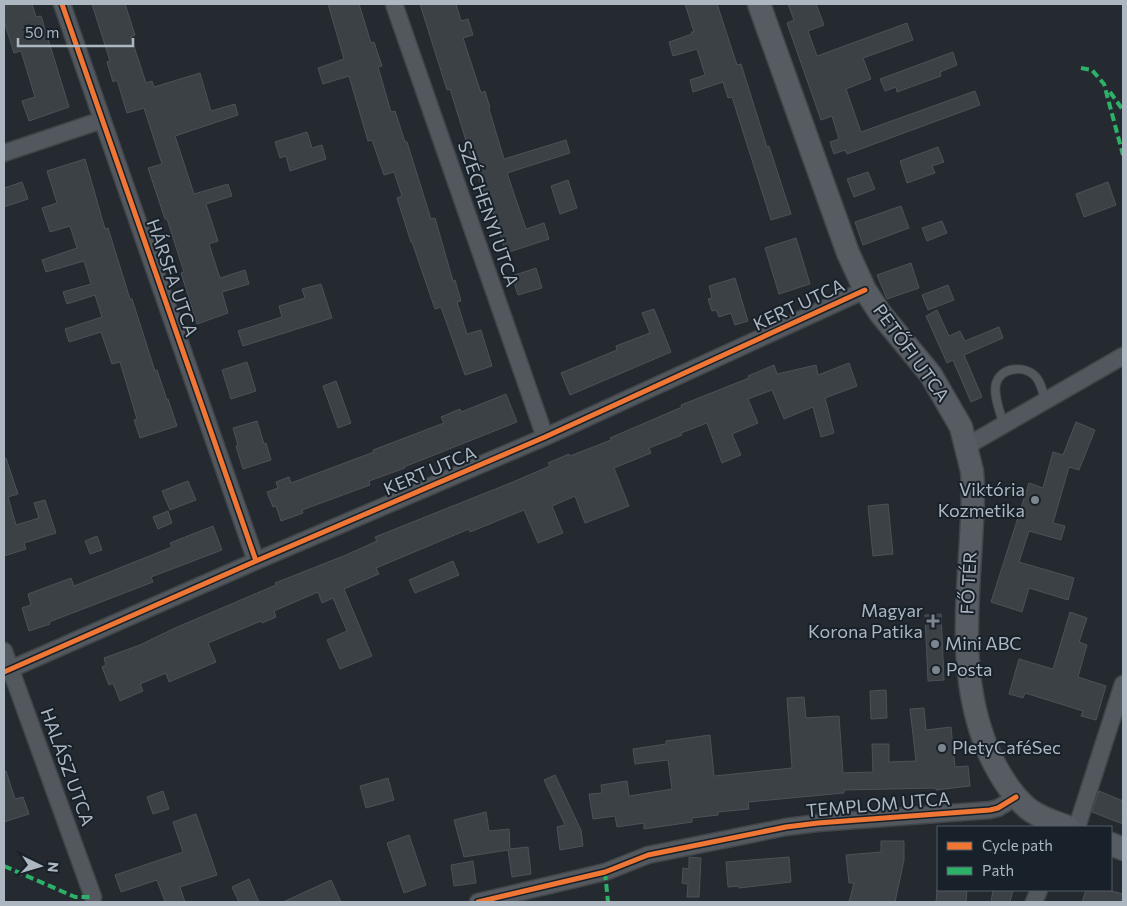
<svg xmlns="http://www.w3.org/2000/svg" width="1127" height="906" viewBox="0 0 1127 906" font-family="Commissioner,sans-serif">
<rect width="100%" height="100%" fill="#242a2f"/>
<path fill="#3c4146" stroke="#4b5258" d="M4 4H32L36 17 41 16 69 107 29 121 22 101 35 97 21 51 14 53 4 21Z
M92 4H125L135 35 131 37 146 83 152 81 154 87 200 73 211 111 235 104 238 115 175 136 194 194 228 184 232 196 206 204 218 241 209 244 220 278 245 270 249 284 222 292 228 313 197 324 181 273 184 272 167 219H165L148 168 162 164 144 108 127 113 117 80 113 82 107 62 110 61Z
M328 4H359L371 43 374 42 382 66 378 67 391 112 395 111 405 142H407L431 219 435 218 453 281 455 280 461 301 457 302 467 334 481 330 492 366 465 375 441 307 435 309 412 242H411L397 198 402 196 394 172 384 175 372 140 368 141 349 76 323 84 318 68 344 59Z
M420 4H456L461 21 468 19 473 35 463 38 481 93 485 91 490 108 489 109 504 159 566 140 570 153 507 173 526 229 544 223 549 239 506 253 487 193 484 194 473 159 472 160 450 89 447 90Z
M685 4H717L737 65 741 64 767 147 769 146 791 214 771 220 732 97 728 98 723 82 693 92 690 80 705 75 697 49 673 56 669 42 692 34 691 32H694Z
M788 4H816L824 25 808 31 817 56 907 23 913 40 863 58 871 79 846 89 861 132 975 91 980 105 847 154 845 150 834 154 830 142 839 139 832 116 821 120 787 23 794 20Z
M953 52 957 65 940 72 941 76 897 92 896 87 885 91 880 79Z
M307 132 312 148 322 145 326 159 290 171 286 156 280 158 275 142Z
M938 147 944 162 932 166 935 173 907 183 900 161Z
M85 159 105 229 108 228 130 299H132L155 371 157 370 167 400 168 399 177 426 140 438 134 420 137 419 120 362 112 364 101 332 69 342 65 329 102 317 95 295 67 304 63 292 91 284 84 261 46 272 42 260 77 248 70 226 50 232 42 208 57 203 47 171Z
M868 172 875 189 854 197 847 179Z
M568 180 577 208 560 214 551 186Z
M22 182 28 199 4 207V188Z
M1108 182 1116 205 1084 217 1076 194Z
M901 206 909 228 863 245 855 222Z
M942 221 947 233 927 241 922 228Z
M796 238 810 284 779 294 765 248Z
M911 263 919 288 887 299 877 275Z
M536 268 542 288 518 295 512 276Z
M735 278 748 321 735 325 731 313 719 317 716 310 712 311 708 299 712 298 709 286Z
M321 284 332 318 243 346 238 331 282 317 279 306 305 298 302 289Z
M948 285 954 300 928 310 922 295Z
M654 309 671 352 570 395 561 373 617 350 616 346 650 333 642 313Z
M937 310 949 336 960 331 965 341 999 327 1003 338 964 355 982 397 971 402 953 360 947 363 926 316Z
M247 362 256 391 231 399 222 370Z
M849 363 857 386 825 398 834 433 821 437 813 407 784 419 772 390 748 399 758 423 732 434 741 455 722 463 707 423 681 433 682 435 649 448 651 453 614 468 629 506 585 523 575 496 552 506 563 533 538 543 524 510 470 532 469 529 376 568 379 574 344 589 372 656 340 669 327 640 347 631 333 598 322 603 318 592 274 611 276 617 262 623 261 621 208 643 216 662 169 682 166 673 140 684 143 691 120 701 113 683 109 685 102 667 106 665 104 658 140 645 175 628 276 585 275 583 346 555 377 541 375 537 513 482 550 466 548 463 569 454 570 456 611 440 610 438 682 407 681 405 749 378 748 376 774 365 777 374 816 365 818 375Z
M336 381 351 423 338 428 323 386Z
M506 394 517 422 404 467 405 468 369 481 370 485 302 510 303 513 281 521 276 506 273 507 267 492 278 488 276 482 289 477 291 483 374 452 373 450 444 423 441 417 460 409 461 412Z
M257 421 264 444 266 443 271 460 243 469 236 446 238 445 233 428Z
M1076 422 1095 430 1079 470 1069 467 1053 523 1065 526 1061 540 1029 531 1019 562 1074 578 1068 600 1029 588 1022 612 991 602 1029 483 1043 488 1053 452 1063 455Z
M6 458 18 494 8 497 16 525 39 518 34 503 45 500 56 533 24 543 26 549 4 556V459Z
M188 481 196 500 170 510 162 491Z
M888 504 893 554 873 556 868 506Z
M168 511 172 523 158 529 153 517Z
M213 526 222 550 151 577 153 582 49 622 50 624 29 631 22 608 31 605 28 594 71 578 74 586 172 547 170 543Z
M97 536 102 550 90 554 85 541Z
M453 561 459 575 415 593 409 580Z
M1070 612 1087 618 1079 642 1087 645 1078 677 1106 686 1096 720 1081 716 1083 711 1025 693 1023 698 1009 694 1019 659 1053 669Z
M941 614 944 680 928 681 925 615Z
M886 690 887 718 871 719 870 691Z
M804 697 806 718 839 716 843 773 873 772 872 744H889V762L916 761 910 709 924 708 926 730 951 727 955 767 968 766 970 786 936 790V788L844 790V793L748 802 749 809 718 812V815L692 818V822L644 829V823L617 827 615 816 593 819 589 794 602 793 601 785 627 781 629 796 672 789 668 760 635 764 633 749 666 744V741L710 735 714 776 792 768 787 698Z
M4 771H6L15 799 23 797 29 814 4 822Z
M555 775 581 830 583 846 560 850 557 827 565 825 544 780Z
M388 778 394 800 366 808 360 786Z
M163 791 169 809 153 814 147 797Z
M1099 791 1123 801V824L1092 812Z
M486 812 489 831 509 829 510 849 528 847 531 874 512 877 508 850 464 857 454 820Z
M196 814 217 875 180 887 185 902H165L157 880 121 892 115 875 183 852 173 822Z
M409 835 426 885 404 893 387 843Z
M881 841H904V860L895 902H849L854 883H849L846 855 881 852Z
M689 857 701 858 699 897H687L688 884 682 883 683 868 689 869Z
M789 857 791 882 739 888V886L728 887 726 862Z
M473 861 476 883 454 886 451 865Z
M249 879 259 902H239L232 887Z
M331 880 341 902H283Z
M937 890H967L966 902H936Z
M993 890H1013L1010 902H991Z
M1086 890H1108L1123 894V902H1082Z"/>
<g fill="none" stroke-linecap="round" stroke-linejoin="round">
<g stroke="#404549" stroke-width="10">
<path id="lane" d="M1004 426C1001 414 993 396 996 384 1000 367 1024 365 1035 376 1041 382 1043 392 1045 401"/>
</g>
<g stroke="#404549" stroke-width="19">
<path id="street" d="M62 4 256 561
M394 4 545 437
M4 153 102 120
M965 447 1123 356
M4 651 93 897
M4 672 256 561 545 437 865 290
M1077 827 1123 684
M478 902 605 872 648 855 786 827 818 823 990 810 998 808 1016 797
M1034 902 1039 890"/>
</g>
<g stroke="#404549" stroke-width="25">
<path id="secondary" d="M759 4 848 253 865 290 880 313 931 375 961 427 972 471 973 485C973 577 951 667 990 755 999 774 1009 791 1024 805 1035 816 1054 822 1068 827
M1111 844 1123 849"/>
</g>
<use href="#lane" stroke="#53585e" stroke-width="8"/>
<use href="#street" stroke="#53585e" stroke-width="16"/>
<use href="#secondary" stroke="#575c63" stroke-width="22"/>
<path stroke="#2db169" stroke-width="4" stroke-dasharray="8 4" stroke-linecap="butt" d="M1081 68 1092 70 1104 84 1123 155
M1110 92 1123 110
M4 866 75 897H93
M605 872 608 902"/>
<g stroke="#182129" stroke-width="8">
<path id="cycleway" d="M62 4 256 561
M4 672 256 561 545 437 865 290
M478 902 605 872 648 855 786 827 818 823 990 810 998 808 1016 797"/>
</g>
<use href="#cycleway" stroke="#f07635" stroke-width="5"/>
</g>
<g fill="#7c868f" stroke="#182129" stroke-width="2">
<circle cx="1035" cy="500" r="5"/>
<path d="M930.5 613.5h5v5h5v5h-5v5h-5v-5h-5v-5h5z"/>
<circle cx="935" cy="644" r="5"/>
<circle cx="936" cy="670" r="5"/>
<circle cx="942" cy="748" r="5"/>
</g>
<g text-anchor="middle" stroke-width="4" stroke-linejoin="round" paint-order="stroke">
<g font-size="18" fill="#acb7c2" stroke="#182129">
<text transform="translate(488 214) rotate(71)" y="6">SZÉCHENYI UTCA</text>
<text transform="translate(172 278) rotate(71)" y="6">HÁRSFA UTCA</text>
<text transform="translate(799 305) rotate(-25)" y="6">KERT UTCA</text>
<text transform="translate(911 353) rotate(54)" y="6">PETŐFI UTCA</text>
<text transform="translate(430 471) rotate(-23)" y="6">KERT UTCA</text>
<text transform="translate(969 583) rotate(-87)" y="6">FŐ TÉR</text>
<text transform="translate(67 767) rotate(70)" y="6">HALÁSZ UTCA</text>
<text transform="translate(878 805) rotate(-5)" y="6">TEMPLOM UTCA</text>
</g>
<g font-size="18" fill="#acb7c2" stroke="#182129" text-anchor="start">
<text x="1025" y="496" text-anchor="end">Viktória<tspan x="1025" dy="21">Kozmetika</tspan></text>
<text x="923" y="617" text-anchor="end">Magyar<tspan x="923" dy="21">Korona Patika</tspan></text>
<text x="945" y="650">Mini ABC</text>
<text x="946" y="676">Posta</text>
<text x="952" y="754">PletyCaféSec</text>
</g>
</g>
<rect width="1127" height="906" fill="none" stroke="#acb7c2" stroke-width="10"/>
<rect x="937" y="826" width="175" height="65" fill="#182129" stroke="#535d66"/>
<rect x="947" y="842" width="25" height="8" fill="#f07635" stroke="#535d66"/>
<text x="982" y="851" font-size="15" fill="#acb7c2">Cycle path</text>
<rect x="947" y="867" width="25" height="8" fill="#2db169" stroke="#535d66"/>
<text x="982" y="876" font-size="15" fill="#acb7c2">Path</text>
<g transform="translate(40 866) rotate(95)" stroke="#182129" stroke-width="4" paint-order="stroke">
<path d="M0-4L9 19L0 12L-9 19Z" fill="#acb7c2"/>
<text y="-8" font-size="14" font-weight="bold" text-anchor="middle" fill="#acb7c2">N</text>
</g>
<path d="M18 38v8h115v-8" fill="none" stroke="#acb7c2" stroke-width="2.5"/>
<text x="25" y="38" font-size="15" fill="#acb7c2" stroke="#182129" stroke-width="4" paint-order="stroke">50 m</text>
</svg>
